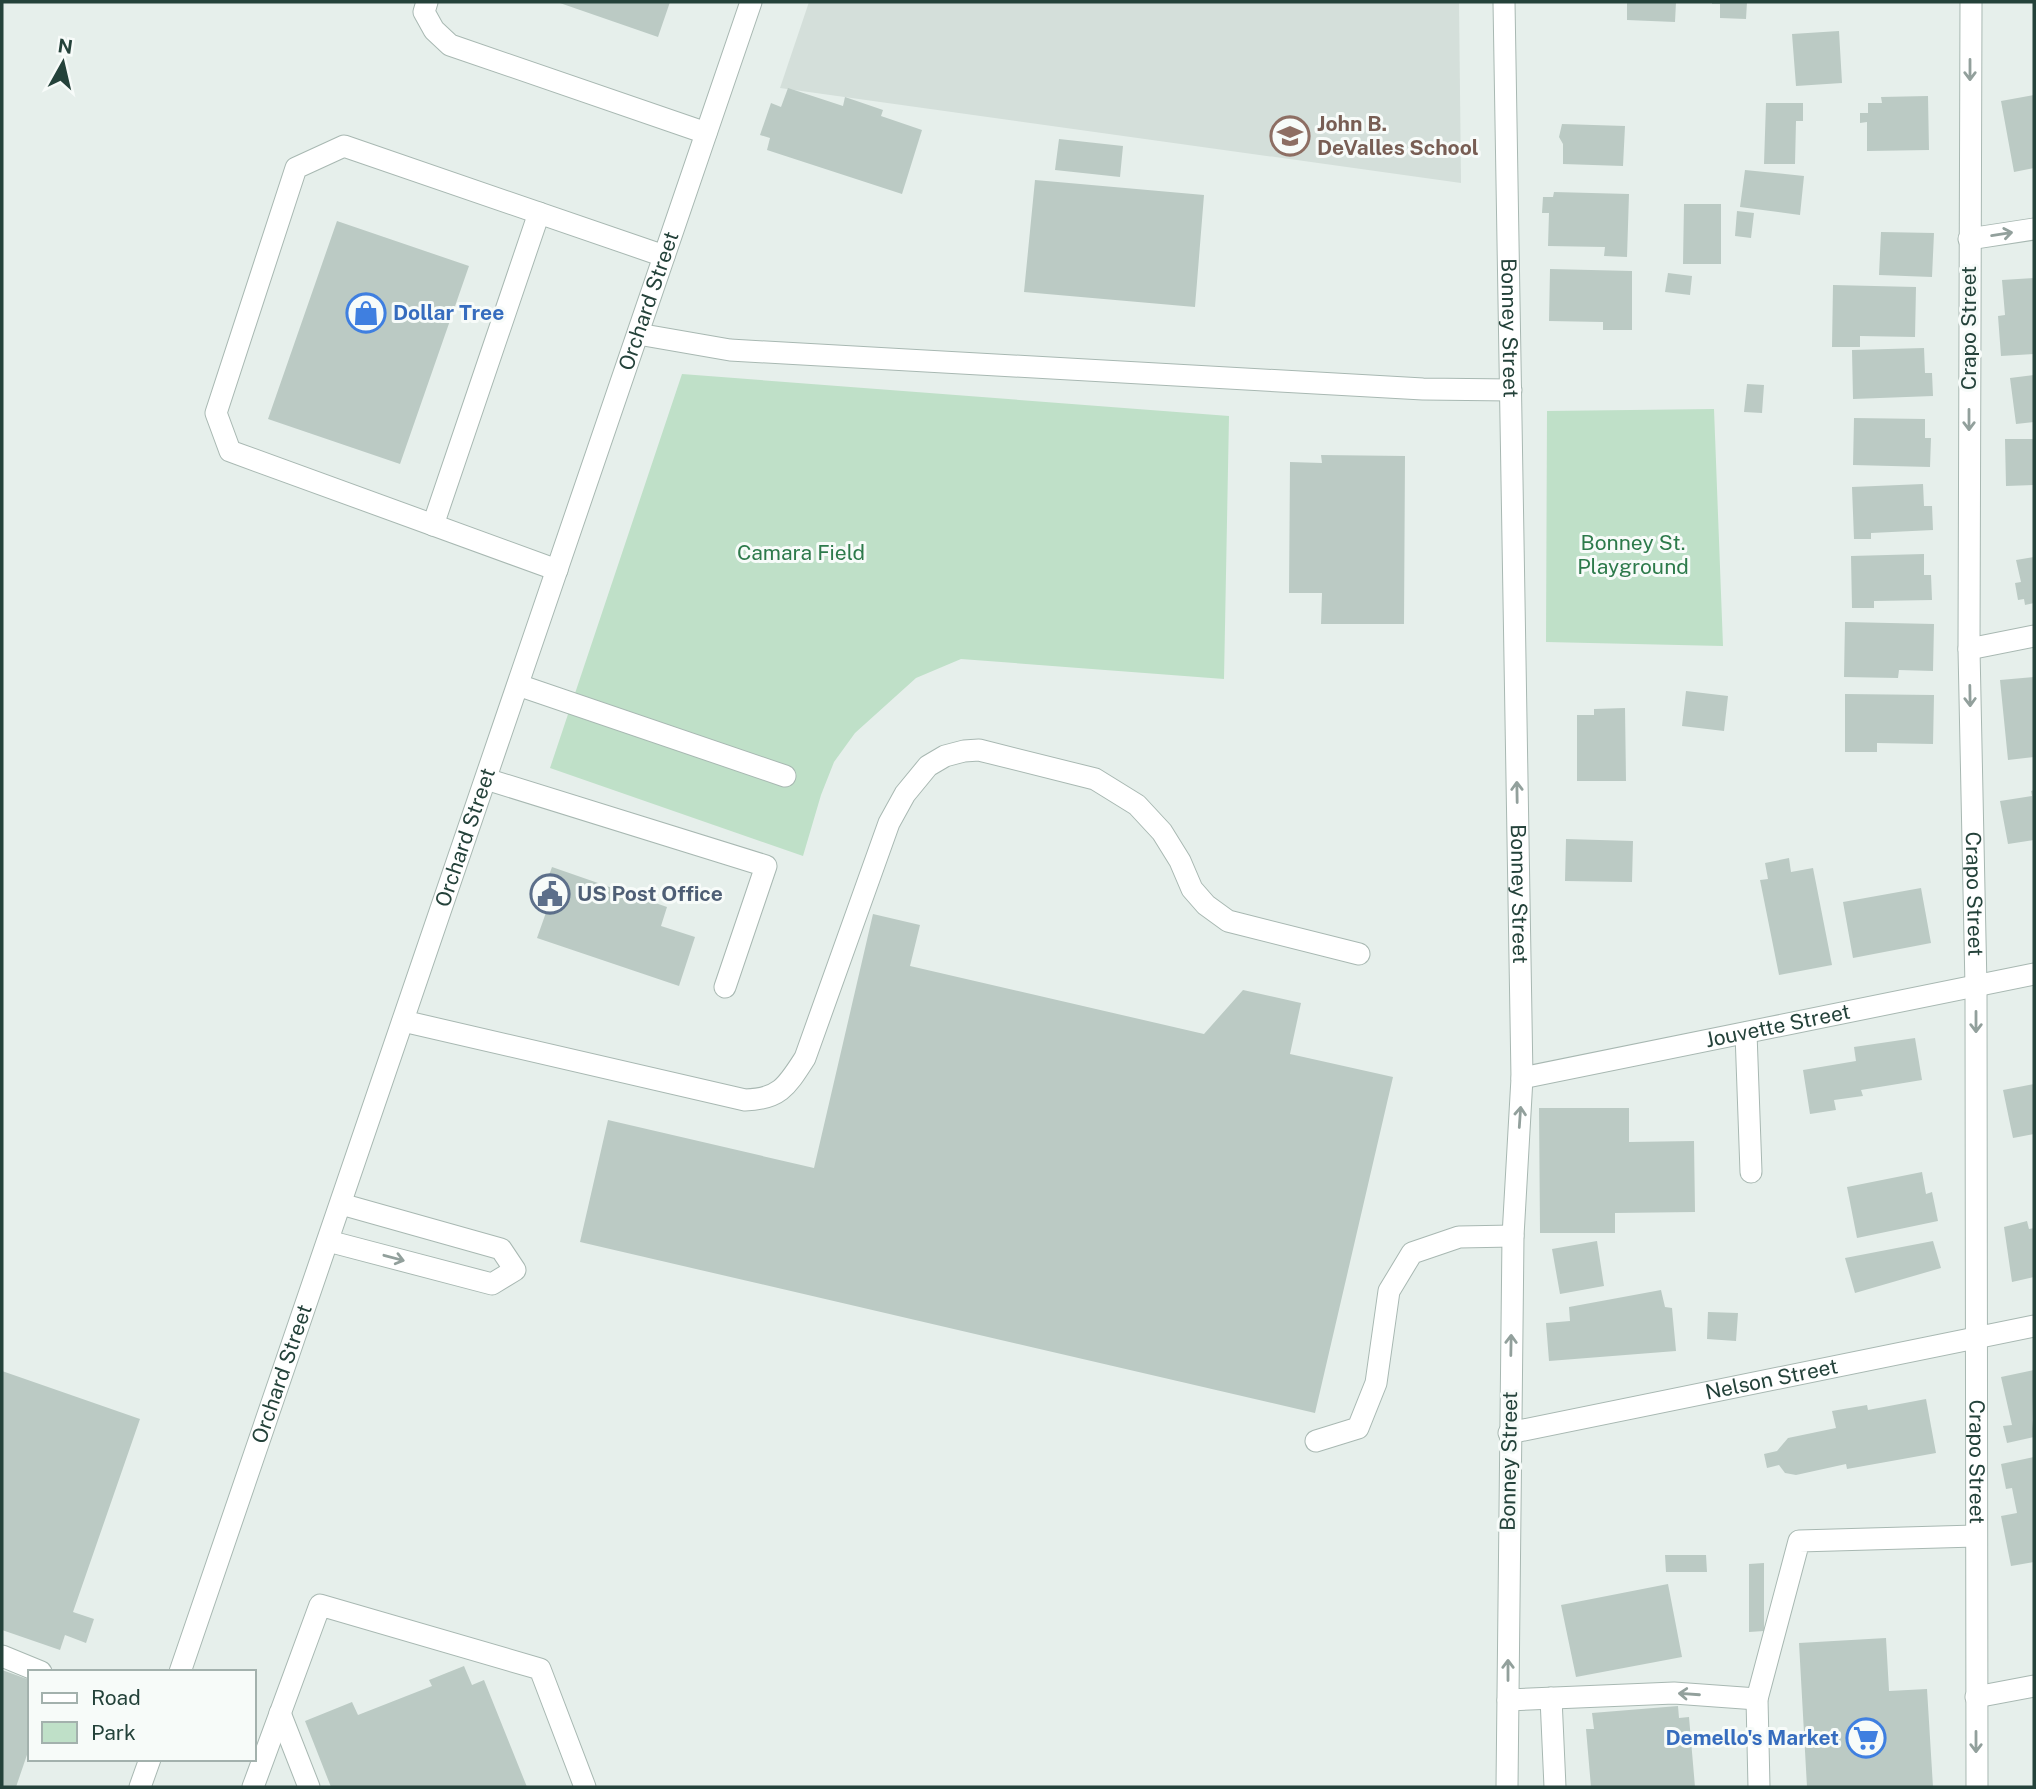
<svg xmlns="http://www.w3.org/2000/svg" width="2036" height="1789" viewBox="0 0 2036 1789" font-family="'Public Sans',sans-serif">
<rect width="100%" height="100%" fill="#e6efeb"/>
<path fill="#d4dfda" d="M809 2H1459L1461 183 780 88Z"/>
<path fill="#bfe0c8" d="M682 374 1229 416 1224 679 961 659 916 678 855 733 834 762 821 795 803 856 550 768Z
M1714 409 1723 646 1546 642 1547 411Z"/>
<path fill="#bbcac4" d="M557 2H670L658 37Z
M1627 2H1676L1675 22 1627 20Z
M1712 2H1747L1746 19 1720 18V4H1712Z
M1839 31 1842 83 1796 86 1792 34Z
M788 88 843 106 845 97 883 110 881 116 922 130 902 194 767 150 770 138 760 135 771 103 781 107Z
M2034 95V168L2014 172 2001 101Z
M1928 96 1929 150 1867 151V122L1860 123V113H1868V103H1882L1881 97Z
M1766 103H1803V121H1796L1795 164H1764Z
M1562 124 1625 126 1623 166 1563 164V144L1559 137Z
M1059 139 1123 146 1120 177 1055 170Z
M1745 170 1804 176 1800 215 1740 207Z
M1035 180 1204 195 1195 307 1024 292Z
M1554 192 1629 194 1627 257 1604 256 1605 247 1548 246 1549 213H1542L1543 197H1553Z
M1684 204H1721V264H1683Z
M1737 211 1754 213 1751 238 1735 236Z
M337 221 469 266 400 464 268 419Z
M1881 232 1934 233 1932 277 1879 275Z
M1550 269 1632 271V330H1603V322L1549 321Z
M1668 273 1692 276 1690 295 1665 292Z
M2034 278V354L2001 356 1998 316 2005 315 2002 280Z
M1833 285 1916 287 1915 337 1860 336V347H1832Z
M1924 348 1925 373H1932L1933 396 1853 399 1852 350Z
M2034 375V422L2016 424 2010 378Z
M1747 384 1764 385 1762 413 1744 412Z
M1854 418 1925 419V438H1931L1930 467 1853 465Z
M2005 439H2034V485L2006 486Z
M1321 455 1405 456 1404 624H1321L1322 593H1289L1290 462 1322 463Z
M1923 484 1924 506H1932L1933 530 1871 533V539H1854L1852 487Z
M1924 554V575H1931L1932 600 1874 601V608H1852L1851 556Z
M2034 557V603L2025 605 2024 599 2018 600 2015 583 2021 582 2016 560Z
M1845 622 1934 624 1933 671 1899 670 1898 678 1844 677Z
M2034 677V757L2008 760 2000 680Z
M1686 691 1728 696 1724 731 1682 726Z
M1845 694 1934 695 1933 744 1877 743V752H1845Z
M1625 708 1626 781H1577V715H1594V709Z
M2034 790V840L2008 844 2000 801 2032 796 2031 791Z
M1566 839 1633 841 1632 882 1565 881Z
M1789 858 1791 872 1813 868 1832 965 1779 975 1760 880 1768 879 1765 863Z
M552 867 667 907 661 926 695 937 679 986 537 938 549 904 540 900Z
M1921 888 1931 943 1853 958 1843 902Z
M873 914 920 925 910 966 1204 1034 1243 990 1301 1003 1290 1054 1393 1077 1315 1413 580 1242 608 1120 814 1168Z
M1915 1038 1922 1080 1861 1090 1863 1096 1834 1100 1836 1110 1810 1114 1803 1070 1856 1061 1854 1047Z
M2034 1084V1134L2013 1138 2003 1090Z
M1539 1108H1629V1142L1694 1141 1695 1212 1615 1213V1233H1540Z
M1922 1172 1926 1194 1932 1192 1938 1221 1857 1238 1847 1187Z
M2027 1221 2029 1229 2034 1228V1277L2012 1282 2004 1227Z
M1597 1241 1604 1286 1560 1294 1552 1249Z
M1933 1241 1941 1268 1855 1293 1845 1258Z
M1661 1290 1665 1307 1672 1308 1676 1351 1549 1361 1546 1323 1570 1321 1569 1307Z
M1708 1312 1738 1313 1736 1341 1707 1339Z
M2034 1370 2032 1420 2034 1437 2007 1443 2003 1426 2012 1425 2001 1377Z
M2 1371 140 1419 73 1612 94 1619 86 1643 65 1635 60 1650 2 1630Z
M1926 1399 1936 1453 1847 1469 1846 1464 1796 1475 1785 1473 1779 1465 1767 1468 1764 1454 1777 1451 1788 1438 1836 1428 1832 1411 1867 1405 1868 1410Z
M2034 1457V1562L2011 1566 2001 1516 2017 1513 2012 1488 2006 1489 2001 1464Z
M1665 1555H1706L1707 1572H1666Z
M1764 1563V1631L1749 1632V1564Z
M1668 1584 1682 1657 1576 1677 1561 1605Z
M1886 1638 1889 1691 1927 1689 1933 1787H1807L1799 1643Z
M464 1666 472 1685 484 1680 527 1787H331L305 1721 352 1702 358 1715 432 1686 429 1680Z
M2 1670 30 1680V1746L16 1787H2Z
M1678 1706 1679 1718 1689 1717 1695 1787H1591L1586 1729H1594L1592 1713Z"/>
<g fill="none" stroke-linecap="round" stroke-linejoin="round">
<g stroke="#a8b8b2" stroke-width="23">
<g id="minor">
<path d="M427 2 424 12 434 30 450 45 706 133"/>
<path id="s1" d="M1504 2 1522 1078 1513 1236 1507 1787"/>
<path id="s2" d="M1971 2 1969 649 1976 987 1977 1787"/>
<path d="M1969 239 2034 229"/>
<path d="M638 334 730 350 1423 389 1511 390"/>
<path d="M433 525 539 213"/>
<path d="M557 570 230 451 216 413 296 168 344 146 664 256"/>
<path d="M1969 649 2034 636"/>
<path d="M518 685 785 776"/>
<path d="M486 779 766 866 725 987"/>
<path d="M403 1021 745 1100C780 1099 787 1086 805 1058L889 823 905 794 928 766 945 756 964 751 979 750 1095 779 1137 805 1162 832 1180 861 1192 889 1206 905 1228 921 1359 954"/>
<path d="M1746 1033 1751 1172"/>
<path id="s3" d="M1522 1078 2034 974"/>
<path d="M328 1241 492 1284 515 1270 501 1249 341 1204"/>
<path id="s4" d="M1509 1433 2034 1326"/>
<path d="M1316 1441 1358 1428 1376 1383 1389 1291 1412 1253 1459 1237 1513 1236"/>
<path d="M2 1656 41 1672"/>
<path id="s5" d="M180 1672 751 2"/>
<path d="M1976 1697 2034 1686"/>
<path d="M1551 1698 1555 1787"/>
<path d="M1508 1700 1674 1693 1757 1699"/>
<path d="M280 1713 309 1787"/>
<path d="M140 1787 150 1759"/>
<path d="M253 1787 320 1605 540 1669 585 1787"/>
<path d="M1759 1787 1757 1699 1799 1541 1975 1536"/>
</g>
</g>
<use href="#minor" stroke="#fff" stroke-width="21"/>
</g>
<defs><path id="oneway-shaft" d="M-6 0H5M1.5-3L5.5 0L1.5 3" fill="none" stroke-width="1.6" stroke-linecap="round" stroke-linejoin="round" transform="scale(1.75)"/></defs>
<g stroke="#92a09c">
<use href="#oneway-shaft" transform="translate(1970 70) rotate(90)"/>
<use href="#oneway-shaft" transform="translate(2002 234) rotate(-9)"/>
<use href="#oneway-shaft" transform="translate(1969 420) rotate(90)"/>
<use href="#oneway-shaft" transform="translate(1970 696) rotate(89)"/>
<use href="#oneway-shaft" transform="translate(1517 792) rotate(-91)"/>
<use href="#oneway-shaft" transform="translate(1976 1022) rotate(90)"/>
<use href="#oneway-shaft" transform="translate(1520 1117) rotate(-86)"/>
<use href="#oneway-shaft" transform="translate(394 1258) rotate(15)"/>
<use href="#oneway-shaft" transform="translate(1511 1345) rotate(-89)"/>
<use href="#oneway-shaft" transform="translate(1508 1670) rotate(-90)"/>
<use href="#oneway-shaft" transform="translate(1689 1694) rotate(-176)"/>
<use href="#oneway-shaft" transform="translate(1976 1742) rotate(90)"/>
</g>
<defs>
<g id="school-ring" transform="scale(2.0125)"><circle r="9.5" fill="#f7fbf9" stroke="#8d6e63" stroke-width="1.5"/><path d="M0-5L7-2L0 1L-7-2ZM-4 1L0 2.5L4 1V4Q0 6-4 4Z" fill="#8d6e63"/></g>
<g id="shop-ring" transform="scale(2.0125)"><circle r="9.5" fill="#f7fbf9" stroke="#3f7fe0" stroke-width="1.5"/><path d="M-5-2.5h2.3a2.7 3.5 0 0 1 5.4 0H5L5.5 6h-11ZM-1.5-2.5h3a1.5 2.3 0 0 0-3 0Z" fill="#3f7fe0"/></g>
<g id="civic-ring" transform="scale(2.0125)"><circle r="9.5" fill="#f7fbf9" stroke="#5c6f8a" stroke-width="1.5"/><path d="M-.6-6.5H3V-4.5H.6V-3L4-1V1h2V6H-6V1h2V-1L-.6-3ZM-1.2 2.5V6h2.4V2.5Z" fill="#5c6f8a"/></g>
<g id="supermarket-ring" transform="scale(2.0125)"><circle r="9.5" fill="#f7fbf9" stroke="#3f7fe0" stroke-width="1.5"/><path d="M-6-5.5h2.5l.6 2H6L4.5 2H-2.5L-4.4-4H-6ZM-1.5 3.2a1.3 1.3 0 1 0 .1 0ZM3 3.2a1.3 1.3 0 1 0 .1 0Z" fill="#3f7fe0"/></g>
</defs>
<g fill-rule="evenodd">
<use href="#school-ring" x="1290" y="136"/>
<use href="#shop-ring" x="366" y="313"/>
<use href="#civic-ring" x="550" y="894"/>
<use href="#supermarket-ring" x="1866" y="1738"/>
</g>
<g text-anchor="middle" stroke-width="6" stroke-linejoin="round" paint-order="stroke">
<g font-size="21" font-weight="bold" fill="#785e54" stroke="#f7fbf9" text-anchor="start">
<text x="1317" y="131">John B.<tspan x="1317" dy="24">DeValles School</tspan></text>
</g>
<g font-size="21" fill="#24423a" stroke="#f7fbf9">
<text dy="7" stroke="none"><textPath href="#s5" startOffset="1449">Orchard Street</textPath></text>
<text dy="7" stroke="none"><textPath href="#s1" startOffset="326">Bonney Street</textPath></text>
<text transform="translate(1969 328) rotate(-90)" y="7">Crapo Street</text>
<text dy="7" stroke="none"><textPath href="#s5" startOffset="882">Orchard Street</textPath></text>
<text dy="7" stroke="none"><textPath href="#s2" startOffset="892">Crapo Street</textPath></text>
<text dy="7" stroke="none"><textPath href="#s1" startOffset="892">Bonney Street</textPath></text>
<text dy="7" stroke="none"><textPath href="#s3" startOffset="261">Jouvette Street</textPath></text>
<text dy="7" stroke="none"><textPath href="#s5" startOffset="315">Orchard Street</textPath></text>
<text dy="7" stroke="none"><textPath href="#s4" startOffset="268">Nelson Street</textPath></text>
<text transform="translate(1509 1461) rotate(-89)" y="7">Bonney Street</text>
<text dy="7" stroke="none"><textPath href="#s2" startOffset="1460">Crapo Street</textPath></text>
</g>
<g font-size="21" font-weight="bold" fill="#366cbe" stroke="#f7fbf9" text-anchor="start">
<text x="393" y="320">Dollar Tree</text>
<text x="1839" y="1745" text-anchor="end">Demello's Market</text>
</g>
<g font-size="21" fill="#2d7a4b" stroke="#f7fbf9">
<text x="1633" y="550">Bonney St.<tspan x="1633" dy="24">Playground</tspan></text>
<text x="801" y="560">Camara Field</text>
</g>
<g font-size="21" font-weight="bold" fill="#4e5e75" stroke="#f7fbf9" text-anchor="start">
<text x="577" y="901">US Post Office</text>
</g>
</g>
<rect width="2036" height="1789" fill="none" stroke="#24423a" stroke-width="7"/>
<rect x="28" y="1670" width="228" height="91" fill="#f7fbf9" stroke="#a3b1ad" stroke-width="2"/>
<rect x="42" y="1693" width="35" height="10" fill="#ffffff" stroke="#a3b1ad" stroke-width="2"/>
<text x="91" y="1705" font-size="21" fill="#24423a">Road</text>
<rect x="42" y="1722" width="35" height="21" fill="#bfe0c8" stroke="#a3b1ad" stroke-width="2"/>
<text x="91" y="1740" font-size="21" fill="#24423a">Park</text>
<g transform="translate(63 63) rotate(8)" stroke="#f7fbf9" stroke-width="5" paint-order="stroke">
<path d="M0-5L12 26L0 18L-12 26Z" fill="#24423a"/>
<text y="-10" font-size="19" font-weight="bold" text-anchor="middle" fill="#24423a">N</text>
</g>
</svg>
